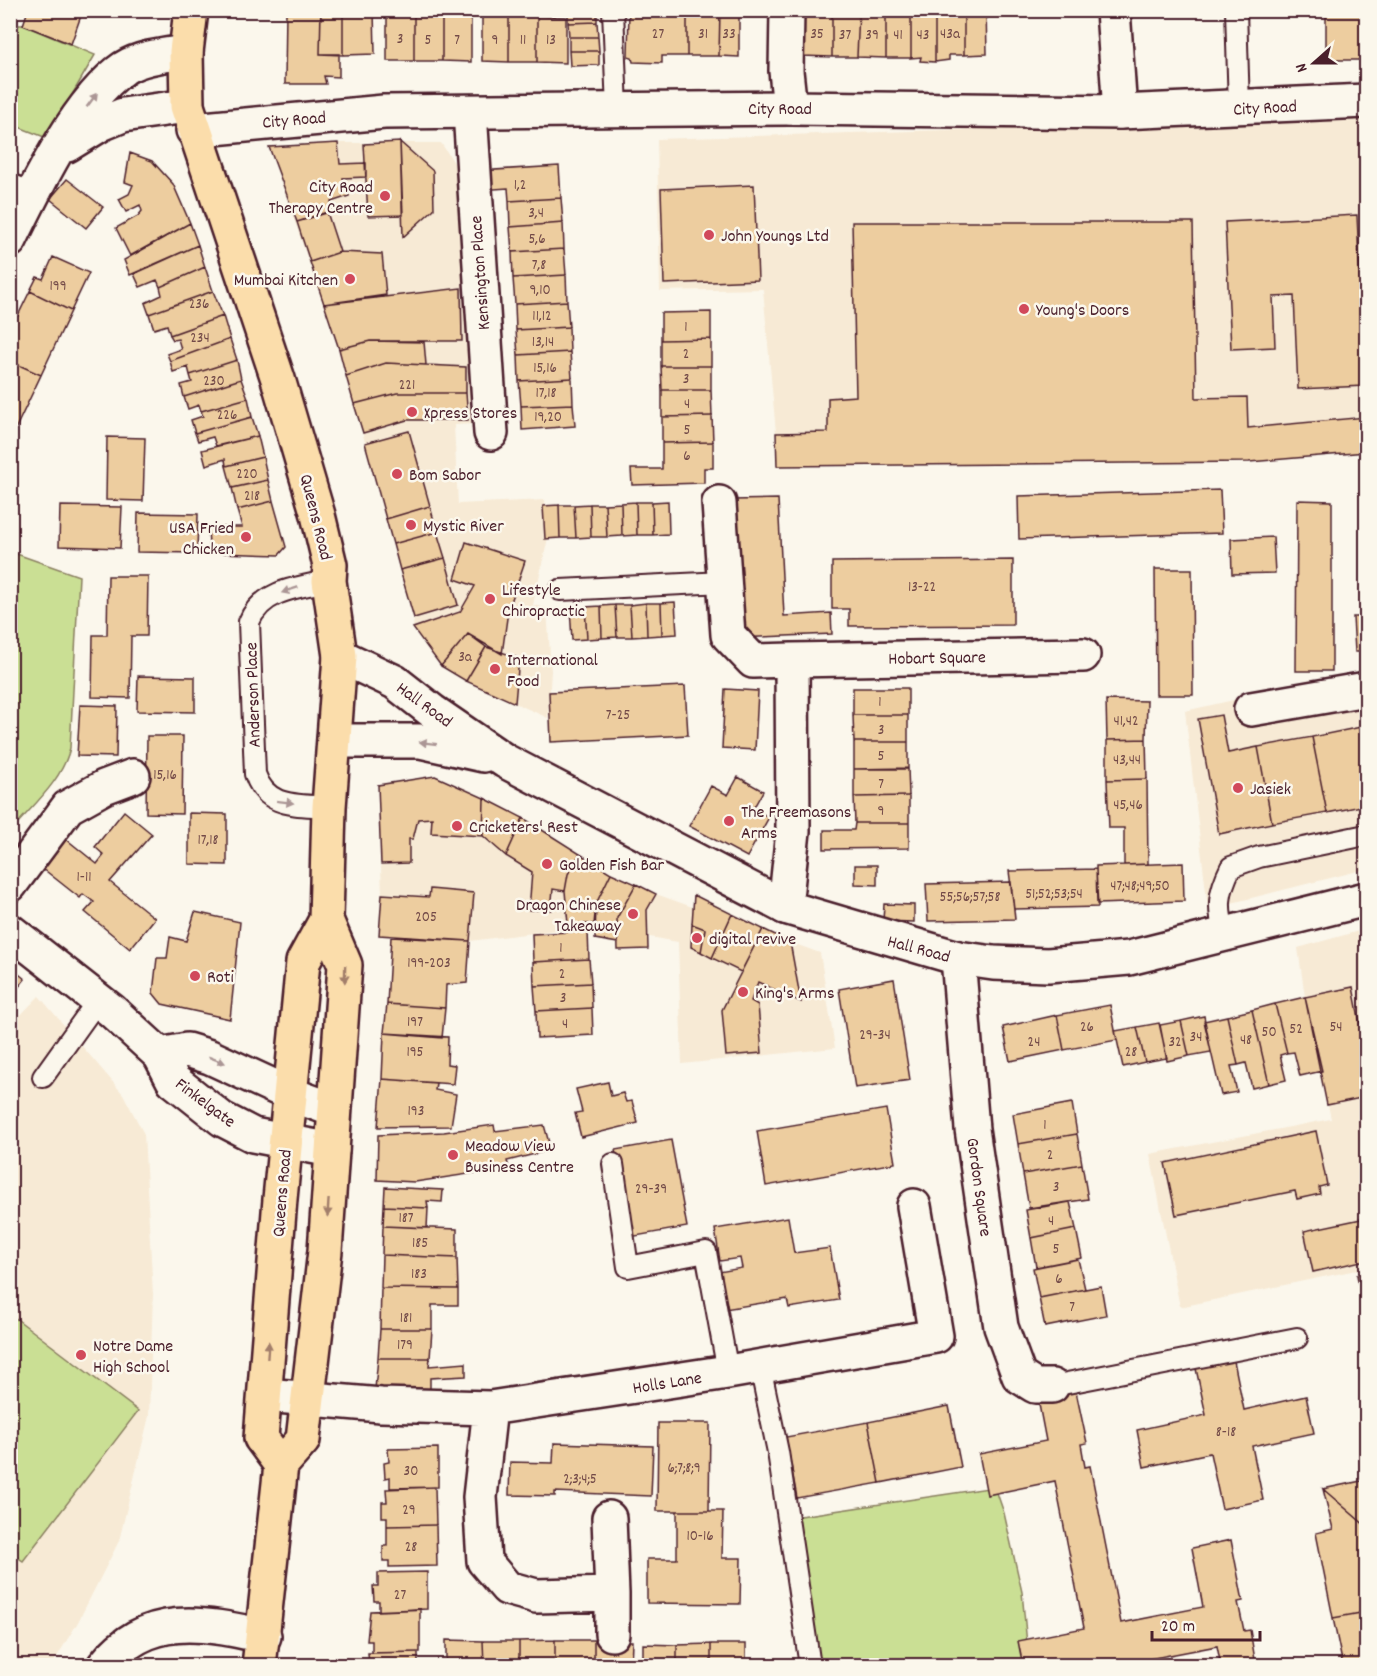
<svg xmlns="http://www.w3.org/2000/svg" width="1377" height="1676" viewBox="0 0 1377 1676" font-family="Dekko,sans-serif">
<rect width="100%" height="100%" fill="#fbf7ec"/>
<filter id="ink" filterUnits="userSpaceOnUse"><feTurbulence type="fractalNoise" baseFrequency=".0167" numOctaves="2"/><feDisplacementMap in="SourceGraphic" scale="12" xChannelSelector="R" yChannelSelector="G"/><feConvolveMatrix kernelMatrix="1 2 1 2 8 2 1 2 1" color-interpolation-filters="sRGB"/></filter>
<g filter="url(#ink)">
<path fill="#f7ead5" d="M1366 117V452L1249 462 777 466 776 433 763 289 660 291 657 139Z
M338 143H441L465 179 474 424 454 425 458 504 545 500 548 538 533 605 547 608 551 671 548 718 466 681 441 666 413 628 414 618 339 349 269 147Z
M1366 670V869L1208 909 1185 711Z
M435 776 523 818 611 873 656 894 820 953 835 1048 682 1064 678 942 589 926 470 941 379 935 382 894 378 785Z
M1366 929V1268L1180 1307 1150 1154 1331 1119 1305 997 1298 948Z
M39 996 123 1094 144 1134 153 1294 149 1416 119 1541 78 1622 52 1665H11L10 1026Z"/>
<path fill="#cadf94" stroke="#8a7f60" stroke-width="1.5" d="M14 25H23L95 55 47 138 11 124 15 78Z
M11 552 79 576 70 748C62 781 33 805 11 831Z
M10 1314 138 1411 23 1561 10 1552Z
M995 1487 1004 1513 1022 1592 1029 1665H817L794 1517Z"/>
<path fill="#edcd9f" stroke="#4a1f2b" stroke-width="1.5" d="M28 10H83L71 44 23 25Z
M286 10H321L320 54H339V77L324 76 326 84H285Z
M321 10H343V55L320 54Z
M343 10H374L375 54 343 55Z
M568 10H597V22L568 23Z
M629 10H687V56H662V63L633 62 632 58 628 57Z
M687 10H720L719 56H687Z
M720 10H739V57L719 56Z
M803 10H832V57L802 56Z
M832 10H859L857 57H832Z
M859 10H886V58L857 57Z
M886 10H911V58H886Z
M911 10H935V62L920 61 921 57 911 58Z
M935 10H964V55H949V60L935 62Z
M964 10H986L987 54 964 55Z
M1326 10H1366V60H1326Z
M387 15 414 16V61H387Z
M482 15 509 16V62L482 61Z
M414 16H442V61H414Z
M442 16H471V62L442 61Z
M509 16H537V62H509Z
M537 16 566 17V63L537 62Z
M597 22 598 37H569L568 23Z
M10 25H14L15 78H10Z
M569 37H598L599 51H569Z
M569 51H599V65L570 66Z
M400 142 403 215 368 216 364 144Z
M400 142 433 171 434 209 403 237Z
M338 143 340 164 366 163V177L343 178 349 196 331 202 333 211 297 222 269 147Z
M130 153 152 161 173 184 190 223 130 256 116 228 138 216 142 211 140 205 126 212 119 199 129 194 133 185 125 182Z
M559 166 561 198 509 201 508 188 480 190 479 171Z
M67 179 103 207 86 228 50 199Z
M754 185 758 280 664 284 661 189Z
M561 198 563 223 510 227 509 201Z
M327 212 340 252 310 262 297 222Z
M1357 215 1365 386 1298 389 1294 296 1273 297 1275 347 1231 349 1225 222Z
M852 222H1193L1196 398 1247 397 1248 428 1366 417V452L1249 462 777 466 776 433 828 432V398L856 396Z
M190 223 198 245 130 275 124 260Z
M563 223 564 249 512 252 510 227Z
M198 245 205 267 160 287 157 280 140 287 134 274Z
M564 249 566 275 513 278 512 252Z
M340 252 382 254 386 295 324 304 310 262Z
M53 257 89 273 71 311 30 291 37 277 43 279Z
M205 267 213 291 149 314 145 303 162 295 160 287Z
M566 275 567 301 515 304 513 278Z
M461 288 462 341H370L339 349 324 304Z
M30 291 71 311 41 375 10 361V332Z
M213 291 223 316 170 335 167 325 154 329 149 314Z
M567 301 569 327 516 330 515 304Z
M711 312V339L661 340V313Z
M223 316 230 339 170 361 167 354 181 349 178 339 173 340 170 335Z
M569 327 570 352 518 355 516 330Z
M230 339 237 360 190 375 188 367 173 372 170 361Z
M711 339V366H661V340Z
M370 341 424 342 426 365 386 363 346 376 339 349Z
M570 352 572 378 519 381 518 355Z
M237 360 241 379 184 397 181 385 192 382 190 375Z
M10 361 41 375 12 436 10 435Z
M386 363 466 367V393H397L354 404 346 376Z
M661 366H711V390H662Z
M572 378 573 404 521 406 519 381Z
M241 379 248 398 201 411 199 405 188 409 184 397Z
M662 390H711L712 416 662 417Z
M397 393H466L468 420H407L363 433 354 404Z
M248 398 252 417 195 433 191 420 203 416 201 411Z
M573 404 575 426 522 430 521 406Z
M712 416 713 442 662 443V417Z
M252 417 258 436 216 446 213 437 198 441 195 433Z
M409 431 430 506 386 519 365 443Z
M258 436 263 457 226 466 225 459 206 465 202 450Z
M107 437 145 438 143 501 106 500Z
M713 442V468H704V483L632 485 631 469H662V443Z
M263 457 268 480 232 488 226 466Z
M268 480 273 501 237 510 232 488Z
M1220 490 1222 533 1019 539 1018 496Z
M778 499 784 616 831 613 832 634 739 638 733 500Z
M1297 500 1332 501V671H1296Z
M273 501 286 547 279 555 221 553V547H209L208 527H242L237 510Z
M668 501 669 534 653 535 652 502Z
M636 502H652L653 535H637Z
M636 502 637 535 622 536 621 503Z
M621 503 622 536 607 537 605 504Z
M590 504H605L607 537H591Z
M590 504 591 537 576 538 574 505Z
M559 505 560 538 545 539 543 506Z
M559 505H574L576 538H560Z
M60 506 122 507 120 548 59 546Z
M430 506 437 532 393 544 386 519Z
M138 513 198 514 197 553 137 552Z
M437 532 445 558 400 570 393 544Z
M1273 537 1275 573 1232 574 1231 539Z
M466 542 525 561 508 611 502 654 468 634 441 666 413 628 460 612 475 586 455 579Z
M445 558 458 605 414 618 400 570Z
M1013 560V625L849 626V609H832V562Z
M1155 569H1192L1193 695H1156Z
M108 576H148L147 636H131L130 698 92 697 93 635H107Z
M675 602 677 634 662 635 661 603Z
M646 603H661L662 635 647 636Z
M646 603 647 636 632 637 630 605Z
M615 605H630L632 637H617Z
M615 605 617 637 602 638 601 606Z
M601 606 602 638 587 639 585 607Z
M585 607 587 639 572 640 570 608Z
M1353 617H1366V652H1355Z
M468 634 486 647 466 681 441 666Z
M486 647 519 658 515 703 466 681Z
M138 676 195 677V712L137 711Z
M685 686 688 735 551 742 549 692Z
M853 688H908V715H853Z
M725 689 758 691 755 750 722 748Z
M1106 700 1147 701 1146 739 1107 740Z
M80 705 117 706 116 757 77 756Z
M853 715H908V742H854Z
M1221 715 1228 753 1258 747 1272 823 1219 834 1198 719Z
M1366 726V805L1327 813 1312 737Z
M147 736H183L182 814 146 813Z
M1312 737 1327 813 1272 823 1258 747Z
M1146 739 1147 779 1107 780V740Z
M854 742H908V769H854Z
M908 768 909 796 854 797V769Z
M435 776 484 798 483 836 431 833 432 818 418 819 413 839H409V863L381 864 378 785Z
M738 777 763 791 753 809 769 817 747 857 689 826 711 786 728 795Z
M1147 779 1148 864 1124 865V828H1109L1107 780Z
M909 796V823H855L854 797Z
M484 798 523 818 506 856 483 836Z
M124 811 152 834 110 882 155 918 130 949 85 912 94 902 83 894 80 898 42 868 66 839 97 864 104 855 95 847Z
M189 813 227 814V865L189 864Z
M523 818 580 854 568 874 565 891 553 889 551 910H529L532 872 506 856Z
M855 823H909V848L824 849V830H854Z
M580 854 611 873 596 904 594 924H568L565 891 568 874Z
M1183 863 1184 901 1097 904 1096 866Z
M855 865H877V885L855 884Z
M1096 869 1098 907 1014 909 1009 871Z
M611 873 636 884 617 918 618 943 595 939 596 904Z
M1011 882 1015 919 928 921 926 884Z
M636 884 656 894 647 910 648 949 618 950 617 918Z
M430 889 474 893 470 941 379 935 382 894 429 897Z
M694 895 732 914 712 958 701 952 705 929 692 924Z
M884 904 914 905V922L883 921Z
M195 912 240 922 230 1019 162 1004 153 993 157 958H167L170 937 186 941Z
M732 914 763 929 741 972 712 958Z
M692 924 705 929 701 952 691 947Z
M763 929 790 942 801 1002 758 982 751 1001 758 1005 762 1053 726 1056 722 1010Z
M588 931 589 959 533 962 532 934Z
M391 937 470 941 467 983 446 985 445 1008 387 1004Z
M589 959 591 983 534 986 533 962Z
M10 967 25 979 10 998Z
M894 979 910 1080 855 1088 839 989Z
M591 983 592 1008 536 1011 534 986Z
M1353 987 1366 1054V1097L1327 1105 1305 997Z
M1305 997 1322 1071 1300 1076 1294 1052 1287 1053 1275 1004Z
M387 1004 445 1008 442 1038 384 1033Z
M1275 1004 1287 1053 1280 1055 1286 1080 1269 1084 1252 1010Z
M1110 1005 1117 1040 1064 1050 1057 1015Z
M592 1008 593 1035 537 1038 536 1011Z
M1252 1010 1269 1084 1252 1088 1246 1063 1238 1065 1227 1016Z
M1057 1015 1064 1050 1010 1061 1003 1027Z
M1204 1016 1211 1052 1189 1056 1181 1021Z
M1227 1016 1238 1065 1231 1066 1237 1092 1221 1095 1204 1021Z
M1181 1021 1189 1056 1167 1061 1160 1025Z
M1159 1023 1167 1058 1145 1062 1137 1027Z
M1137 1027 1145 1062 1123 1067 1115 1031Z
M384 1033 448 1037 447 1064 455 1065 453 1084 382 1079Z
M382 1079 436 1083 435 1090 456 1094 451 1126 378 1127Z
M608 1082 611 1096 623 1093 626 1102 632 1101 638 1123 581 1137 575 1113 582 1112 576 1089Z
M1072 1103 1077 1134 1018 1144 1013 1114Z
M886 1109 895 1163 766 1186 757 1131Z
M494 1125 495 1131 544 1125 551 1150 507 1161 509 1168 415 1182 377 1180 378 1135 444 1132Z
M1316 1131 1327 1185 1319 1187 1320 1194 1297 1199 1295 1191 1176 1215 1165 1163Z
M1077 1134 1082 1164 1023 1174 1018 1144Z
M671 1140 687 1227 630 1237 615 1150Z
M1082 1164 1088 1199 1029 1208 1023 1174Z
M385 1187 443 1190 442 1202 427 1201 428 1208 384 1206Z
M1070 1202 1076 1229 1031 1238 1026 1210Z
M384 1206 428 1208 427 1228 383 1226Z
M788 1217 794 1253 830 1248 839 1300 789 1308 787 1299 719 1310 713 1273 742 1268 740 1258 720 1261 715 1229Z
M1366 1218V1260L1313 1272 1304 1231Z
M383 1226 457 1229V1258L382 1255Z
M1076 1229 1082 1258 1036 1267 1031 1238Z
M382 1255 457 1258 458 1289 381 1288Z
M1078 1259 1085 1289 1039 1298 1033 1268Z
M1366 1273V1297H1361L1357 1275Z
M1101 1286 1106 1315 1045 1327 1039 1298Z
M381 1288 458 1289V1305H432V1329H380Z
M380 1329H432L430 1358H378Z
M1233 1356 1244 1410 1306 1396 1314 1433 1252 1446 1263 1500 1222 1509 1210 1453 1144 1467 1137 1430 1206 1415 1195 1364Z
M378 1358H430L429 1366 466 1363V1376L430 1378V1390L375 1389Z
M1075 1387 1087 1443 1081 1444 1085 1467 1090 1466 1121 1623 1203 1607 1192 1548 1231 1540 1243 1601 1238 1602 1244 1631 1250 1630 1256 1666H1221L1217 1646 1133 1662 1134 1666H1023L1018 1641 1084 1628 1055 1481 987 1495 979 1454 1046 1441 1037 1394Z
M949 1406 961 1467 880 1483 868 1422Z
M868 1422 880 1483 797 1498 786 1437Z
M658 1423H710L709 1511H657Z
M554 1443 653 1446 651 1496 555 1492V1496L509 1495 510 1462 553 1463Z
M438 1448V1487L390 1488V1477L385 1478 384 1463 389 1462 388 1449Z
M1366 1480V1526L1323 1489Z
M435 1487 436 1525 387 1526V1517H382V1502H387L386 1489Z
M1323 1489 1366 1526V1612L1333 1618 1316 1533 1333 1529Z
M677 1511H723L722 1558H741L740 1604 647 1603V1559H677Z
M436 1525 437 1566 389 1567V1561H383V1546H387V1526Z
M427 1572V1609L379 1611V1601H374L373 1586H378V1573Z
M420 1609V1652L372 1653V1641H367L370 1611Z
M1366 1612V1666H1343L1333 1618Z
M446 1640 483 1641 484 1666H446Z
M555 1640H594V1666H555Z
M555 1640V1666H519V1641Z
M594 1640 632 1641 631 1666H594Z
M483 1641H519V1666H484Z
M643 1644 677 1645V1666H643Z
M711 1644V1666H677V1645Z
M711 1644H746V1666H711Z
M418 1652V1666H369L368 1653Z"/>
<g fill="none" stroke-linecap="round" stroke-linejoin="round">
<g stroke="#4a1f2b" stroke-width="24">
<path id="service" d="M613 10 617 110
M1236 10 1239 108
M10 184 33 193
M329 581C298 587 262 590 249 622L255 774C267 809 297 804 329 807
M560 590 724 582
M1225 936C1217 907 1218 893 1231 867L1259 857 1366 835
M43 1077 98 1000
M613 1164 628 1267 706 1252 728 1372
M760 1366 778 1452 810 1666
M1052 1386 1297 1338"/>
</g>
<g stroke="#4a1f2b" stroke-width="38">
<path id="minor" d="M787 10 786 71 790 108
M1113 10 1120 112
M470 112 491 433
M719 503 728 635 753 661 792 660
M1251 709 1366 689
M10 885 68 807 104 787 133 776
M785 907 793 831 792 660 1083 655
M10 931 112 1011 160 1055 173 1080 222 1119 253 1135 332 1150
M958 958 972 1129 1001 1327 1019 1376 1035 1386H1052
M160 1055 187 1050 210 1057 290 1094 334 1110
M265 1395 381 1405 490 1408 728 1372 936 1336 914 1206
M490 1408 480 1497 484 1561 507 1588 536 1596 612 1594 609 1518
M612 1594V1634"/>
</g>
<g stroke="#4a1f2b" stroke-width="38">
<path id="tertiary" d="M193 130 384 112 790 108 1120 112 1366 101
M67 145 101 124 123 115 187 106
M10 240C35 189 77 100 124 68 141 57 166 55 186 52
M340 656 395 682 432 711 505 761 785 907 958 958 993 963 1048 965 1129 958 1366 899
M336 741H420L483 755
M104 1666C147 1611 203 1623 264 1636"/>
</g>
<g stroke="#4a1f2b" stroke-width="38">
<path id="primary" d="M191 10 186 52 187 106 278 379 318 515 330 565 329 581 340 656 329 807 326 920 303 962 280 1199 261 1438 281 1465
M259 1666 281 1465 303 1440 325 1251 345 965 326 920"/>
</g>
<use href="#service" stroke="#fbf7ec" stroke-width="20"/>
<use href="#minor" stroke="#fbf7ec" stroke-width="33"/>
<use href="#tertiary" stroke="#fbf7ec" stroke-width="33"/>
<use href="#primary" stroke="#fbddab" stroke-width="33"/>
</g>
<defs><path id="oneway-solid" d="M-6-.8H1V-3.2L6.5 0L1 3.2V.8H-6Z" transform="scale(1.5)"/></defs>
<g fill="#ab9695">
<use href="#oneway-solid" transform="translate(92 100) rotate(-53)"/>
<use href="#oneway-solid" transform="translate(290 590) rotate(161)"/>
<use href="#oneway-solid" transform="translate(428 743) rotate(-173)"/>
<use href="#oneway-solid" transform="translate(285 802) rotate(7)"/>
<use href="#oneway-solid" transform="translate(217 1060) rotate(21)"/>
</g>
<g fill="#a27e6b">
<use href="#oneway-solid" transform="translate(345 974) rotate(91)"/>
<use href="#oneway-solid" transform="translate(328 1208) rotate(94)"/>
<use href="#oneway-solid" transform="translate(268 1350) rotate(-86)"/>
</g>
</g>
<g fill="#d1495b" stroke="#fbf7ec" stroke-width="2">
<circle cx="385" cy="196" r="6"/>
<circle cx="709" cy="235" r="6"/>
<circle cx="350" cy="279" r="6"/>
<circle cx="1024" cy="309" r="6"/>
<circle cx="412" cy="412" r="6"/>
<circle cx="397" cy="474" r="6"/>
<circle cx="411" cy="525" r="6"/>
<circle cx="246" cy="537" r="6"/>
<circle cx="490" cy="599" r="6"/>
<circle cx="495" cy="669" r="6"/>
<circle cx="1238" cy="788" r="6"/>
<circle cx="729" cy="821" r="6"/>
<circle cx="457" cy="826" r="6"/>
<circle cx="547" cy="864" r="6"/>
<circle cx="633" cy="914" r="6"/>
<circle cx="697" cy="938" r="6"/>
<circle cx="195" cy="976" r="6"/>
<circle cx="743" cy="992" r="6"/>
<circle cx="453" cy="1155" r="6"/>
<circle cx="81" cy="1355" r="6"/>
</g>
<g text-anchor="middle" stroke-width="5" stroke-linejoin="round" paint-order="stroke">
<g font-size="15" fill="#734a48">
<text x="658" y="38">27</text>
<text x="703" y="38">31</text>
<text x="729" y="38">33</text>
<text x="817" y="38">35</text>
<text x="950" y="38">43a</text>
<text x="845" y="39">37</text>
<text x="872" y="39">39</text>
<text x="898" y="39">41</text>
<text x="923" y="39">43</text>
<text x="400" y="43">3</text>
<text x="428" y="44">5</text>
<text x="457" y="44">7</text>
<text x="495" y="44">9</text>
<text x="523" y="44">11</text>
<text x="551" y="44">13</text>
<text x="520" y="189">1,2</text>
<text x="536" y="217">3,4</text>
<text x="537" y="243">5,6</text>
<text x="539" y="269">7,8</text>
<text x="58" y="290">199</text>
<text x="540" y="294">9,10</text>
<text x="199" y="308">236</text>
<text x="542" y="320">11,12</text>
<text x="686" y="331">1</text>
<text x="200" y="342">234</text>
<text x="543" y="346">13,14</text>
<text x="686" y="358">2</text>
<text x="545" y="372">15,16</text>
<text x="686" y="383">3</text>
<text x="214" y="385">230</text>
<text x="407" y="389">221</text>
<text x="546" y="397">17,18</text>
<text x="687" y="408">4</text>
<text x="227" y="419">226</text>
<text x="548" y="421">19,20</text>
<text x="687" y="434">5</text>
<text x="687" y="460">6</text>
<text x="247" y="478">220</text>
<text x="252" y="500">218</text>
<text x="922" y="591">13-22</text>
<text x="465" y="661">3a</text>
<text x="880" y="706">1</text>
<text x="618" y="719">7-25</text>
<text x="1126" y="725">41,42</text>
<text x="881" y="734">3</text>
<text x="881" y="760">5</text>
<text x="1127" y="764">43,44</text>
<text x="165" y="779">15,16</text>
<text x="881" y="788">7</text>
<text x="1128" y="809">45,46</text>
<text x="881" y="815">9</text>
<text x="208" y="844">17,18</text>
<text x="84" y="881">1-11</text>
<text x="1140" y="890">47;48;49;50</text>
<text x="1054" y="898">51;52;53;54</text>
<text x="970" y="901">55;56;57;58</text>
<text x="426" y="921">205</text>
<text x="561" y="952">1</text>
<text x="429" y="967">199-203</text>
<text x="562" y="978">2</text>
<text x="563" y="1002">3</text>
<text x="415" y="1026">197</text>
<text x="565" y="1028">4</text>
<text x="1087" y="1031">26</text>
<text x="1336" y="1031">54</text>
<text x="1296" y="1033">52</text>
<text x="1269" y="1036">50</text>
<text x="875" y="1039">29-34</text>
<text x="1196" y="1041">34</text>
<text x="1246" y="1044">48</text>
<text x="1034" y="1046">24</text>
<text x="1175" y="1046">32</text>
<text x="415" y="1056">195</text>
<text x="1131" y="1056">28</text>
<text x="416" y="1115">193</text>
<text x="1045" y="1129">1</text>
<text x="1050" y="1159">2</text>
<text x="1056" y="1191">3</text>
<text x="651" y="1193">29-39</text>
<text x="406" y="1222">187</text>
<text x="1051" y="1225">4</text>
<text x="420" y="1247">185</text>
<text x="1056" y="1253">5</text>
<text x="419" y="1278">183</text>
<text x="1059" y="1283">6</text>
<text x="1072" y="1311">7</text>
<text x="406" y="1322">181</text>
<text x="405" y="1349">179</text>
<text x="1226" y="1436">8-18</text>
<text x="684" y="1472">6;7;8;9</text>
<text x="411" y="1475">30</text>
<text x="580" y="1483">2;3;4;5</text>
<text x="409" y="1514">29</text>
<text x="700" y="1540">10-16</text>
<text x="411" y="1551">28</text>
<text x="400" y="1599">27</text>
</g>
<g font-size="18" fill="#4a1f2b" stroke="#fbf7ec">
<text transform="translate(1265 107) rotate(-3)" y="6">City Road</text>
<text x="780" y="114">City Road</text>
<text transform="translate(294 119) rotate(-5)" y="6">City Road</text>
<text transform="translate(479 273) rotate(-94)" y="6">Kensington Place</text>
<text transform="translate(317 517) rotate(76)" y="6">Queens Road</text>
<text transform="translate(937 657) rotate(-1)" y="6">Hobart Square</text>
<text transform="translate(252 695) rotate(-92)" y="6">Anderson Place</text>
<text transform="translate(425 704) rotate(36)" y="6">Hall Road</text>
<text transform="translate(919 948) rotate(15)" y="6">Hall Road</text>
<text transform="translate(206 1102) rotate(37)" y="6">Finkelgate</text>
<text transform="translate(980 1187) rotate(82)" y="6">Gordon Square</text>
<text transform="translate(281 1193) rotate(-85)" y="6">Queens Road</text>
<text transform="translate(667 1382) rotate(-9)" y="6">Holls Lane</text>
</g>
<g font-size="18" fill="#4a1f2b" stroke="#fbf7ec" text-anchor="start">
<text x="373" y="192" text-anchor="end">City Road<tspan x="373" dy="21">Therapy Centre</tspan></text>
<text x="721" y="241">John Youngs Ltd</text>
<text x="338" y="285" text-anchor="end">Mumbai Kitchen</text>
<text x="1036" y="315">Young's Doors</text>
<text x="424" y="418">Xpress Stores</text>
<text x="409" y="480">Bom Sabor</text>
<text x="423" y="531">Mystic River</text>
<text x="234" y="533" text-anchor="end">USA Fried<tspan x="234" dy="21">Chicken</tspan></text>
<text x="502" y="595">Lifestyle<tspan x="502" dy="21">Chiropractic</tspan></text>
<text x="507" y="665">International<tspan x="507" dy="21">Food</tspan></text>
<text x="1250" y="794">Jasiek</text>
<text x="741" y="817">The Freemasons<tspan x="741" dy="21">Arms</tspan></text>
<text x="469" y="832">Cricketers' Rest</text>
<text x="559" y="870">Golden Fish Bar</text>
<text x="621" y="910" text-anchor="end">Dragon Chinese<tspan x="621" dy="21">Takeaway</tspan></text>
<text x="709" y="944">digital revive</text>
<text x="207" y="982">Roti</text>
<text x="755" y="998">King's Arms</text>
<text x="465" y="1151">Meadow View<tspan x="465" dy="21">Business Centre</tspan></text>
<text x="93" y="1351">Notre Dame<tspan x="93" dy="21">High School</tspan></text>
</g>
</g>
<rect width="1377" height="1676" fill="none" stroke="#fbf7ec" stroke-width="36"/>
<rect x="18" y="18" width="1341" height="1640" fill="none" stroke="#4a1f2b" stroke-width="2" filter="url(#ink)"/>
<g transform="translate(1314 63) rotate(249)" stroke="#fbf7ec" stroke-width="4.5" paint-order="stroke">
<path d="M0-4.5L10 22L0 15L-10 22Z" fill="#4a1f2b"/>
<text y="-9" font-size="16" font-weight="bold" text-anchor="middle" fill="#4a1f2b">N</text>
</g>
<path d="M1152 1631v9h108v-9" fill="none" stroke="#4a1f2b" stroke-width="3"/>
<text x="1161" y="1631" font-size="18" fill="#4a1f2b" stroke="#fbf7ec" stroke-width="4.5" paint-order="stroke">20 m</text>
</svg>
